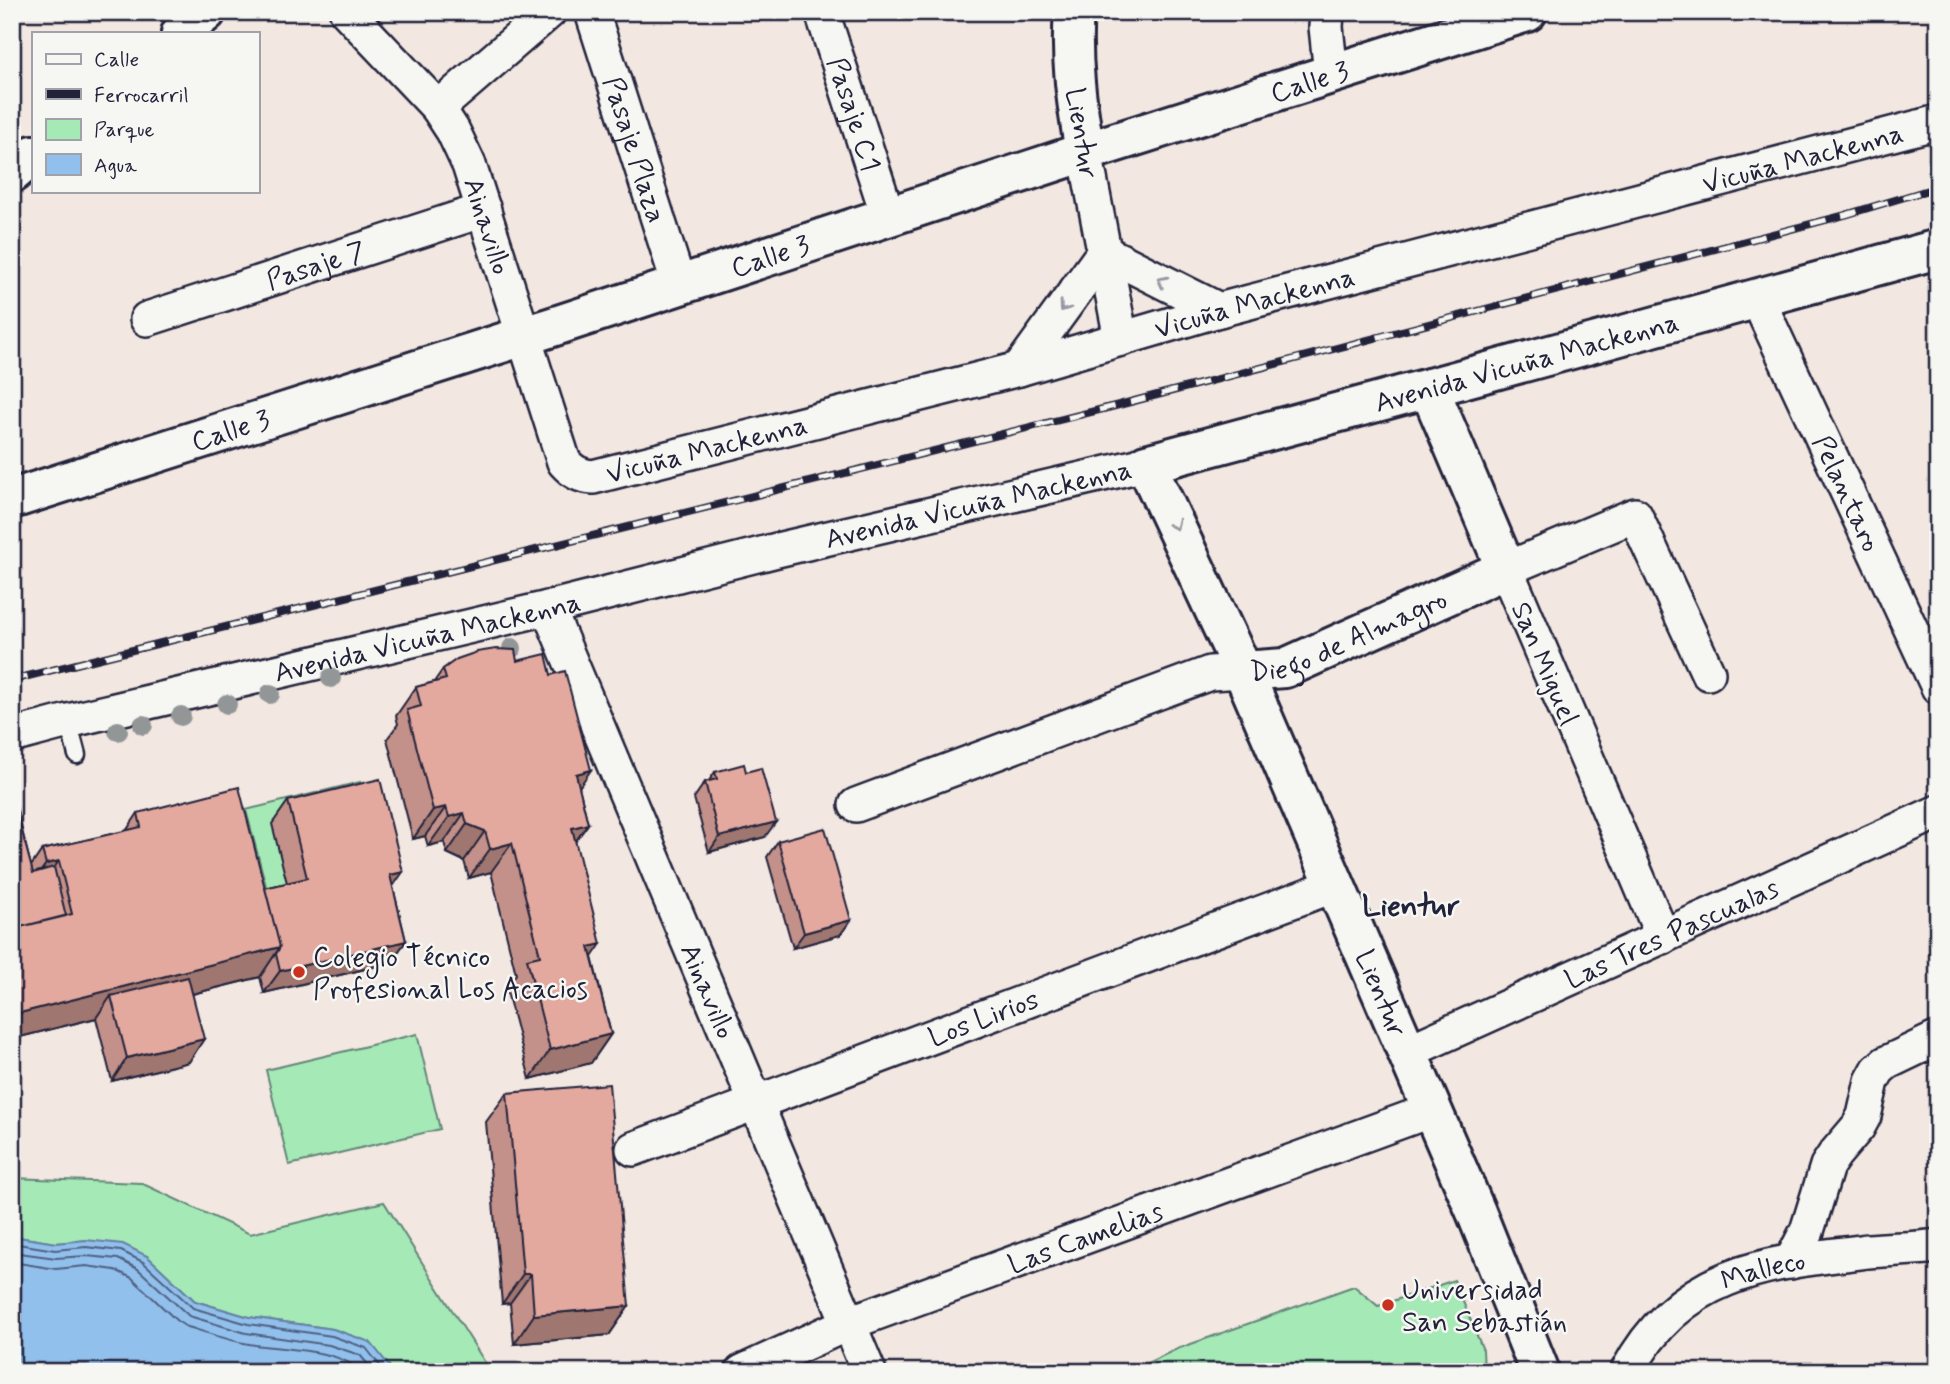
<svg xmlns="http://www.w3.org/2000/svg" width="1950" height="1384" viewBox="0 0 1950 1384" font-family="Mynerve,sans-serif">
<rect width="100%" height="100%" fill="#f2e7e1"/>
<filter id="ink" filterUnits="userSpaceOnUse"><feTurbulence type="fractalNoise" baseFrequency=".0143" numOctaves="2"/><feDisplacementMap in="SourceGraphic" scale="14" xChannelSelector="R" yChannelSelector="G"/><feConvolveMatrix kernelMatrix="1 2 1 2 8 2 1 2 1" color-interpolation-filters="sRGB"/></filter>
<g filter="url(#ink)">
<path fill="#a5eab6" stroke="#648678" stroke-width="2" d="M360 782 364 801 291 900 271 905 246 810Z
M417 1034 440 1129 289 1165 266 1070Z
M12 1178 141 1183 250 1234 384 1202 491 1372H394L370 1342 333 1329 249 1317 195 1301 147 1256 86 1240 56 1243 12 1236Z
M1454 1280 1483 1350 1484 1372H1128L1177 1349 1354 1286 1378 1306Z"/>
<path fill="#92c0ec" stroke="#6581a5" stroke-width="2" d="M12 1236 56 1243 86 1240 123 1244 147 1256 195 1301 249 1317 333 1329 370 1342 394 1372H12Z"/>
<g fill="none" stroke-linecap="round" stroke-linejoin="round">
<path stroke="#4f6182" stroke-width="2" d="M12 1243 55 1250 86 1247 121 1251 143 1262 193 1308 248 1324 332 1336 366 1348 385 1372
M12 1252 56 1258 86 1256 118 1259 138 1269 189 1316 246 1333 329 1345 360 1355 374 1372
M12 1262 56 1269 86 1266 115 1270 132 1278 177 1321 185 1326C204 1332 224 1339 244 1343 274 1350 340 1347 360 1372"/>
<g stroke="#22223b" stroke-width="21">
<path id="service" d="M68 721 77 755"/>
</g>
<g stroke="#22223b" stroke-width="38">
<g id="minor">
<path id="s1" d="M347 12 438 108 453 131 469 165 564 462C573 472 580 476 593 477L1019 369 1219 310 1938 122"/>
<path id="s2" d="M592 12 679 285"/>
<path id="s3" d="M822 12 888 216"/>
<path d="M1327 12 1326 27 1331 74"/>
<path d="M438 108 549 12"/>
<path d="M1085 152 1121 339"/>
<path id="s4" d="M1757 298 1938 687"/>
<path id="s5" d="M147 319 484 210"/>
<path d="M1019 369 1104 252 1219 310"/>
<path id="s6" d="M548 608 869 1372"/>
<path id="s7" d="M12 736 68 721 548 608 777 550 1146 464"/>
<path d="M856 805 1210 673 1243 671"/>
<path d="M1663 937 1506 569 1635 515 1708 673"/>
<path id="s8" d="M1407 1052 1938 812"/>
<path id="s9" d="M633 1149 1335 885"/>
<path d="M1791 1262 1807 1231 1827 1166 1835 1154 1858 1127 1864 1116 1872 1081 1878 1070 1886 1063 1938 1038"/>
<path id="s10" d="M742 1372 849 1323 1432 1110"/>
<path id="s11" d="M1627 1372C1680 1271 1766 1263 1868 1251 1891 1249 1915 1249 1938 1246"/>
</g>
</g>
<g stroke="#22223b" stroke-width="44">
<g id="tertiary">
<path d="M1074 12C1070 59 1077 106 1085 152"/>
<path d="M181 33 206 12"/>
<path d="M12 173 33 155"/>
<path id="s12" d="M12 499 552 327 1085 152 1527 12"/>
<path id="s13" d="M1243 671 1285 668 1506 569 1429 388"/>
<path id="s14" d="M1540 1372 1476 1212 1243 671 1146 464 1429 388 1938 249"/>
</g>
</g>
<use href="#service" stroke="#f6f6f2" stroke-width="16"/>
<use href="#minor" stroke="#f6f6f2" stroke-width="33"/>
<use href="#tertiary" stroke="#f6f6f2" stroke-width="38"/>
<g stroke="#22223b" stroke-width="8">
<path id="rail" d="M12 680 1115 406 1845 215 1938 187"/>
</g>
<use href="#rail" stroke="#f6f6f2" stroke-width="5" stroke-dasharray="16" stroke-linecap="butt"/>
</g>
<g fill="#929697">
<circle cx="512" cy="648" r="10"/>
<circle cx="331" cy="678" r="10"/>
<circle cx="270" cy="694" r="10"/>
<circle cx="227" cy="704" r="10"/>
<circle cx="181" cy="716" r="10"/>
<circle cx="143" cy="725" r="10"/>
<circle cx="118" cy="731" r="10"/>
</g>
<path fill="#c39189" stroke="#22223b" stroke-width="2" d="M517 661 579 787 588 824 575 842 592 957 611 1034 591 1063 530 1079 506 988 516 974 491 872 469 878 464 861 447 853 444 842 428 846 425 836 413 839 387 739 398 724 396 716 416 687 434 682 443 669Z
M715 772 765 837 709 852 694 798 705 782H708Z
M13 794 31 866 42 850 126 831 138 813 265 888 287 883 272 824 288 801 393 887 406 941 390 963 264 993 260 977 192 994 189 1062 112 1081 96 1018 12 1039Z
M778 841 851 920 840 935 793 948 767 857Z
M507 1093 629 1306 609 1335 514 1344 510 1303 502 1304 486 1122Z"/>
<path fill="#9f766f" stroke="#22223b" stroke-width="2" d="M591 770 571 799 576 774Z
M446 807 425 836 413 839 433 810Z
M464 813 444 842 428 846 449 817Z
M776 822 765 837 709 852 719 837Z
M467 824 485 831 464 861 447 853Z
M588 824 567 853 572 828Z
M512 843 491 872 469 878 490 849Z
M59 861 38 890 25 893 46 864Z
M403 872 387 895 390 875Z
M851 920 840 935 793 948 804 933Z
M406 941 390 963 264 993 280 971Z
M601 944 581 973 589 947Z
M280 947 260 977 116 1013 111 996 96 1018 12 1039V1015Z
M611 1034 591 1063 530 1079 550 1050Z
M204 1039 189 1062 112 1081 127 1058Z
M523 1274H531L510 1303 502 1304Z
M629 1306 609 1335 514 1344 534 1315Z"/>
<path fill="#e3a99f" stroke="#22223b" stroke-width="2" d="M496 649 515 650 517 661 546 654 551 675 565 671 591 770 576 774 588 824 572 828 601 944 589 947 611 1034 550 1050 527 959 540 956 512 843 490 849 485 831 467 824 464 813 449 817 446 807 433 810 407 710 421 706 416 687 446 679 443 669 457 659 477 652Z
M744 764 746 772 761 768 776 822 719 837 705 782 717 779 715 772Z
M380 779 403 872 390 875 406 941 280 971 276 954 280 947 265 888 307 878 288 801Z
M239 787 280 947 12 1015V929L72 914 59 861 46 864 42 850 141 827 138 813Z
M12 794 33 873 54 867 66 916 12 929Z
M825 828 851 920 804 933 778 841Z
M188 977 204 1039 127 1058 111 996Z
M609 1084 629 1306 534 1315 531 1274H523L507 1093Z"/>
<defs><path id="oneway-chevron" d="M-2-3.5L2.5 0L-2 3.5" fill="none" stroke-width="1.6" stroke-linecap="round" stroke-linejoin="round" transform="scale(1.75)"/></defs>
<g stroke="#9797a0">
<use href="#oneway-chevron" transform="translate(1162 281) rotate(-153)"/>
<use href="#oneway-chevron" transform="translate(1064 307) rotate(126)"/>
<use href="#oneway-chevron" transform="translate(1175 525) rotate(65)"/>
</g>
</g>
<g fill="#c8321e" stroke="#f6f6f2" stroke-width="2.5">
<circle cx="299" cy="972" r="7"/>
<circle cx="1388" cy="1305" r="7"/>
</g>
<g text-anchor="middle" stroke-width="5" stroke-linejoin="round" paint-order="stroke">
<g font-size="28" fill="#22223b" stroke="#f6f6f2">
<text dy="10" stroke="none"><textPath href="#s12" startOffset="1363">Calle 3</textPath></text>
<text dy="10" stroke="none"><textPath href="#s3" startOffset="107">Pasaje C1</textPath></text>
<text transform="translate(1083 133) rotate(81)" y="10">Lientur</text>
<text dy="10" stroke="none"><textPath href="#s2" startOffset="144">Pasaje Plaza</textPath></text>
<text dy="10" stroke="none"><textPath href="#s1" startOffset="1794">Vicuña Mackenna</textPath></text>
<text dy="10" stroke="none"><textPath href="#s1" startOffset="261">Ainavillo</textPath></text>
<text dy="10" stroke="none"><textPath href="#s12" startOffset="796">Calle 3</textPath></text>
<text dy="10" stroke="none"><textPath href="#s5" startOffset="177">Pasaje 7</textPath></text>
<text dy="10" stroke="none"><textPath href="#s1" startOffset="1227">Vicuña Mackenna</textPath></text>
<text dy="10" stroke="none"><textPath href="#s14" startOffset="1384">Avenida Vicuña Mackenna</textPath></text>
<text dy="10" stroke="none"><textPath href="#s12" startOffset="229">Calle 3</textPath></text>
<text dy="10" stroke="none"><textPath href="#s1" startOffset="660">Vicuña Mackenna</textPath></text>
<text dy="10" stroke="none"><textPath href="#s4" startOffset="215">Pelantaro</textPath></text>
<text dy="10" stroke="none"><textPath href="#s7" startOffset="994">Avenida Vicuña Mackenna</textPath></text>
<text dy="10" stroke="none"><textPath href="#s13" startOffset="112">Diego de Almagro</textPath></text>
<text dy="10" stroke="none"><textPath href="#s7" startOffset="427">Avenida Vicuña Mackenna</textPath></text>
<text transform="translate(1546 663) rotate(67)" y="10">San Miguel</text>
<text dy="10" stroke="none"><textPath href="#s8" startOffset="290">Las Tres Pascualas</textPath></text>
<text dy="10" stroke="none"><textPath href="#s6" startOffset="415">Ainavillo</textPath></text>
<text transform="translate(1382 993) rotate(67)" y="10">Lientur</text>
<text dy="10" stroke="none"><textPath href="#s9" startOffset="374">Los Lirios</textPath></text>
<text dy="10" stroke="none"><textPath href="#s10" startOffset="369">Las Camelias</textPath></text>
<text dy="10" stroke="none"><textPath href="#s11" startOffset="177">Malleco</textPath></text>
</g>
<g font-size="28" fill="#22223b" stroke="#f6f6f2" text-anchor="start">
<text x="313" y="966">Colegio Técnico<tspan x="313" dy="32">Profesional Los Acacios</tspan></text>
<text x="1402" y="1299">Universidad<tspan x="1402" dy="32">San Sebastián</tspan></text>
</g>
<g font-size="30" font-weight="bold" fill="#22223b" stroke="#f6f6f2">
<text x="1411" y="915">Lientur</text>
</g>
</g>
<rect width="1950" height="1384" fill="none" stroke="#f6f6f2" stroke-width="42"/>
<rect x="21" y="21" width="1908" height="1342" fill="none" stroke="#22223b" stroke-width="2.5" filter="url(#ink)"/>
<rect x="32" y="32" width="228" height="161" fill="#f6f6f2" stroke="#a1a1a9" stroke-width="2"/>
<rect x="46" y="54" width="35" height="10" fill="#f6f6f2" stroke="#a1a1a9" stroke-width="2"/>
<text x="94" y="66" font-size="21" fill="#22223b">Calle</text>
<rect x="46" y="89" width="35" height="10" fill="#22223b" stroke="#a1a1a9" stroke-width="2"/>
<text x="94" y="102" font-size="21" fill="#22223b">Ferrocarril</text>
<rect x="46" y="119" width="35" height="21" fill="#a5eab6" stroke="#a1a1a9" stroke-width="2"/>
<text x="94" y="136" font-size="21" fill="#22223b">Parque</text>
<rect x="46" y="154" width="35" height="21" fill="#92c0ec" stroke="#a1a1a9" stroke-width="2"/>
<text x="94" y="172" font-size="21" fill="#22223b">Agua</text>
</svg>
